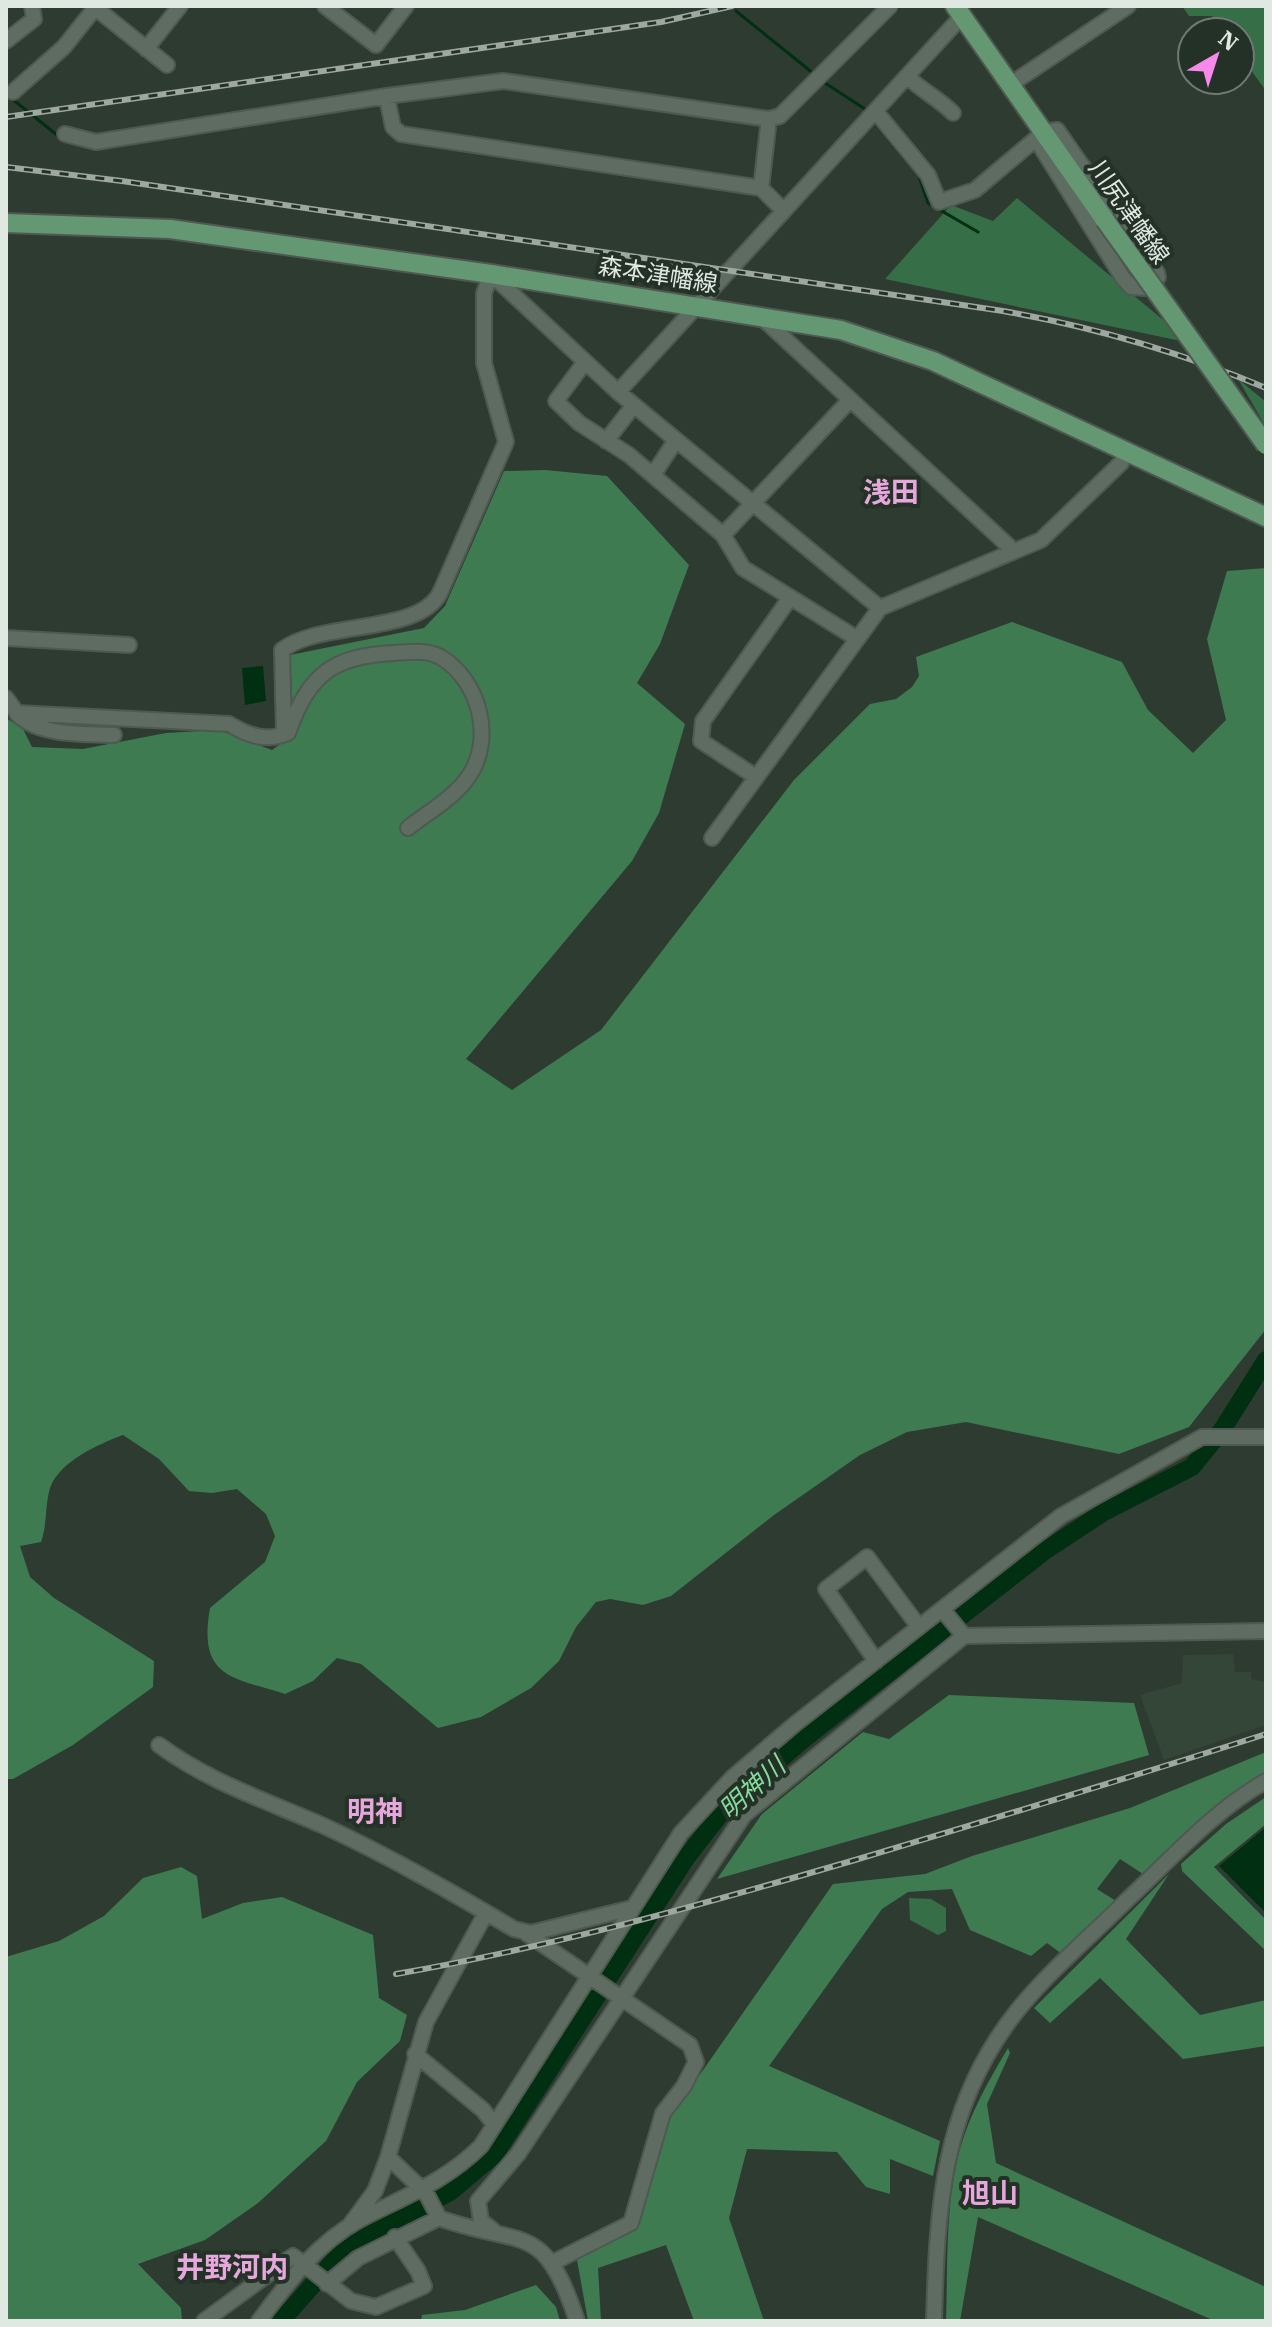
<svg xmlns="http://www.w3.org/2000/svg" width="1272" height="2327" viewBox="0 0 1272 2327" font-family="'IBM Plex Serif','Noto Sans JP',serif">
<rect width="100%" height="100%" fill="#2e3b31"/>
<path fill="#334638" d="M1233 1654 1235 1672H1251V1679L1266 1682V1725L1164 1760 1140 1695 1182 1683 1183 1655Z"/>
<path fill="#366e47" d="M1182 6H1266V91L1240 55V32H1224L1212 16H1189Z
M1017 198 1174 329 1181 341 885 279 951 205 993 221Z
M1238 379 1266 402V427Z
M909 1898 931 1899 946 1908V1931L938 1935 910 1920Z"/>
<path fill="#3f7b51" d="M545 470 607 476 689 565 660 644 637 683 685 724 659 813 632 861 466 1059 512 1090 601 1030 794 780 870 704 896 699 912 687 919 676 916 657 1012 622 1122 662 1148 710 1193 753 1226 720 1207 639 1227 571 1266 568V1329L1189 1427 1119 1454 966 1422 907 1432 860 1455 774 1515 671 1596 643 1605 610 1599 596 1602 576 1627 559 1661 531 1688 481 1717 438 1728 361 1664 337 1658 313 1681 285 1694C230 1677 198 1677 210 1608L265 1562 275 1536 266 1514 237 1489 212 1493 189 1491 159 1459 123 1435C99 1444 55 1463 49 1492 45 1509 47 1525 41 1542L20 1546 30 1577 54 1598 154 1661 153 1687 73 1745 13 1779H6V718L23 729 32 747 83 749 166 733 219 730 272 750 294 734 290 655 424 628 445 606 504 471Z
M949 1695 1134 1703 1149 1755 717 1879 762 1814 863 1732 889 1739Z
M1266 1752V1776L1224 1799 1143 1874 1120 1859 1097 1889 1116 1901 1062 1954 1047 1943 1031 1956 970 1930 952 1889 908 1892 882 1909 769 2066 940 2141 933 2176 890 2159V2194L866 2187 837 2152 747 2149 729 2218 764 2321H694L666 2245 598 2268 601 2321H588L577 2260 637 2227 671 2116 833 1884 925 1874 972 1856 1130 1808Z
M1266 1797V1824L1214 1867 1266 1920V1951L1182 1871 1181 1864 1226 1824Z
M181 1867 197 1876 202 1919 243 1903 282 1897 373 1935 379 1998 407 2015 400 2041 357 2082 326 2141 258 2203 205 2240 138 2264 181 2308 182 2321H6V1957L59 1941 104 1916 143 1878Z
M1169 1874 1126 1939 1200 2015 1266 2000V2046L1183 2059 1100 1978 1050 2023 1034 2008Z
M1008 2048 1010 2053 987 2104 996 2163 1266 2287V2321H1215L978 2217 960 2321H946C948 2264 945 2204 960 2149 970 2113 989 2080 1008 2048Z
M536 2285 556 2307 560 2321H421L422 2315 465 2310Z"/>
<path fill="#002f12" d="M263 666 266 701 245 705 242 668Z
M1266 1827V1913L1219 1866Z"/>
<g fill="none" stroke-linecap="round" stroke-linejoin="round">
<path stroke="#002f12" stroke-width="3" d="M736 11 814 74
M825 83 865 109
M6 94 62 139
M787 118 900 6
M278 120 381 104
M876 124 919 176 928 203 978 232"/>
<path stroke="#002f12" stroke-width="18" d="M281 2321 348 2245 450 2192 495 2154 686 1858 729 1803 805 1738 1046 1550 1104 1512 1192 1467 1222 1430 1266 1360"/>
<g stroke="#4f5951" stroke-width="18">
<path id="minor" d="M93 6 167 65
M325 6 376 45 406 6
M6 41 34 19 32 6
M146 49 180 6
M908 77C922 91 938 98 953 113
M1011 84 1128 6
M13 92 64 47 95 8
M387 98 393 127 401 134 761 188 783 210
M877 113 928 175 939 202 975 190 1044 132 1057 130 1157 273 1158 277 1146 288 1131 287 1123 278 1036 139
M65 134 96 142 387 96 503 81 769 119 780 116 890 6
M761 188 769 119
M759 315 1014 551
M585 362 556 401 579 423 629 455 723 535 743 568 856 638
M618 392 962 16
M606 441 634 405
M653 475 676 440
M723 535 850 400
M6 638 129 645
M6 698 17 713 229 724C249 736 266 742 288 733 309 675 331 656 394 653 410 652 428 649 442 658 480 682 494 739 469 776 454 798 428 812 408 828
M17 714C38 736 85 734 114 735
M284 734 282 650C321 620 418 635 440 593L506 442 484 363V293L491 274 618 392 880 608 1041 540 1121 463 1126 452
M756 777 701 741 703 721 790 598
M712 838 880 608
M942 1609 964 1636
M876 1661 826 1589 867 1557 919 1627
M159 1745C209 1782 267 1801 324 1826 389 1856 453 1893 514 1929L531 1933 632 1908
M486 1913 426 2022 388 2157 426 2193 439 2218C522 2248 544 2219 577 2321
M523 1931 690 2045 696 2062 684 2086 663 2113 631 2223 552 2263
M415 2054 483 2110 493 2123
M350 2225 375 2191 388 2157
M494 2231 481 2221 478 2201 518 2154 744 1815 964 1636 1266 1631
M327 2284 358 2258 439 2218
M204 2321 293 2256 351 2301 376 2307 424 2286 418 2271 395 2237
M259 2321C289 2281 315 2245 359 2220 403 2197 445 2182 481 2146L681 1833 733 1777 795 1724 1061 1516 1202 1437H1266
M934 2321C937 2207 942 2105 1017 2011 1049 1971 1091 1936 1128 1899 1172 1858 1213 1811 1266 1781"/>
</g>
<g stroke="#4f5951" stroke-width="22">
<path id="major" d="M955 6 1105 220
M6 223 170 229 491 274 841 330 933 361 1266 517"/>
</g>
<use href="#minor" stroke="#5e6c61" stroke-width="14"/>
<use href="#major" stroke="#639872" stroke-width="18"/>
<g stroke="#9ea8a0" stroke-width="6">
<path id="rail" d="M6 117 661 22 732 6
M6 167 122 181 1003 311C1094 327 1180 352 1266 388
M396 1974C552 1947 704 1904 855 1860 992 1819 1129 1778 1266 1734"/>
</g>
<use href="#rail" stroke="#243127" stroke-width="3" stroke-dasharray="9" stroke-linecap="butt"/>
<g stroke="#4f5951" stroke-width="22" stroke-linecap="butt">
<path id="major-bridge" d="M1105 220 1266 445"/>
</g>
<use href="#major-bridge" stroke="#639872" stroke-width="18"/>
</g>
<g text-anchor="middle" stroke-width="8" stroke-linejoin="round" paint-order="stroke">
<g font-size="24" fill="#e0e8e2" stroke="#243127">
<text transform="translate(1129 212) rotate(55)" y="8">川尻津幡線</text>
<text transform="translate(658 275) rotate(9)" y="8">森本津幡線</text>
</g>
<g font-size="26" font-style="italic" fill="#85da9d" stroke="#243127">
<text transform="translate(752 1788) rotate(-42)" y="9">明神川</text>
</g>
<g font-size="28" font-weight="bold" fill="#e6a7dc" stroke="#243127">
<text x="891" y="502">浅田</text>
<text x="375" y="1821">明神</text>
<text x="990" y="2203">旭山</text>
<text x="232" y="2277">井野河内</text>
</g>
</g>
<rect width="1272" height="2327" fill="none" stroke="#e0e8e2" stroke-width="16"/>
<g transform="translate(1216 56) rotate(39)"><circle r="38" fill="#243127" stroke="#6f7a72" stroke-width="2"/>
<path d="M0-6L14 30L0 20L-14 30Z" fill="#f888ea"/>
<text y="-12" font-size="22" font-weight="bold" text-anchor="middle" fill="#e0e8e2">N</text>
</g>
</svg>
